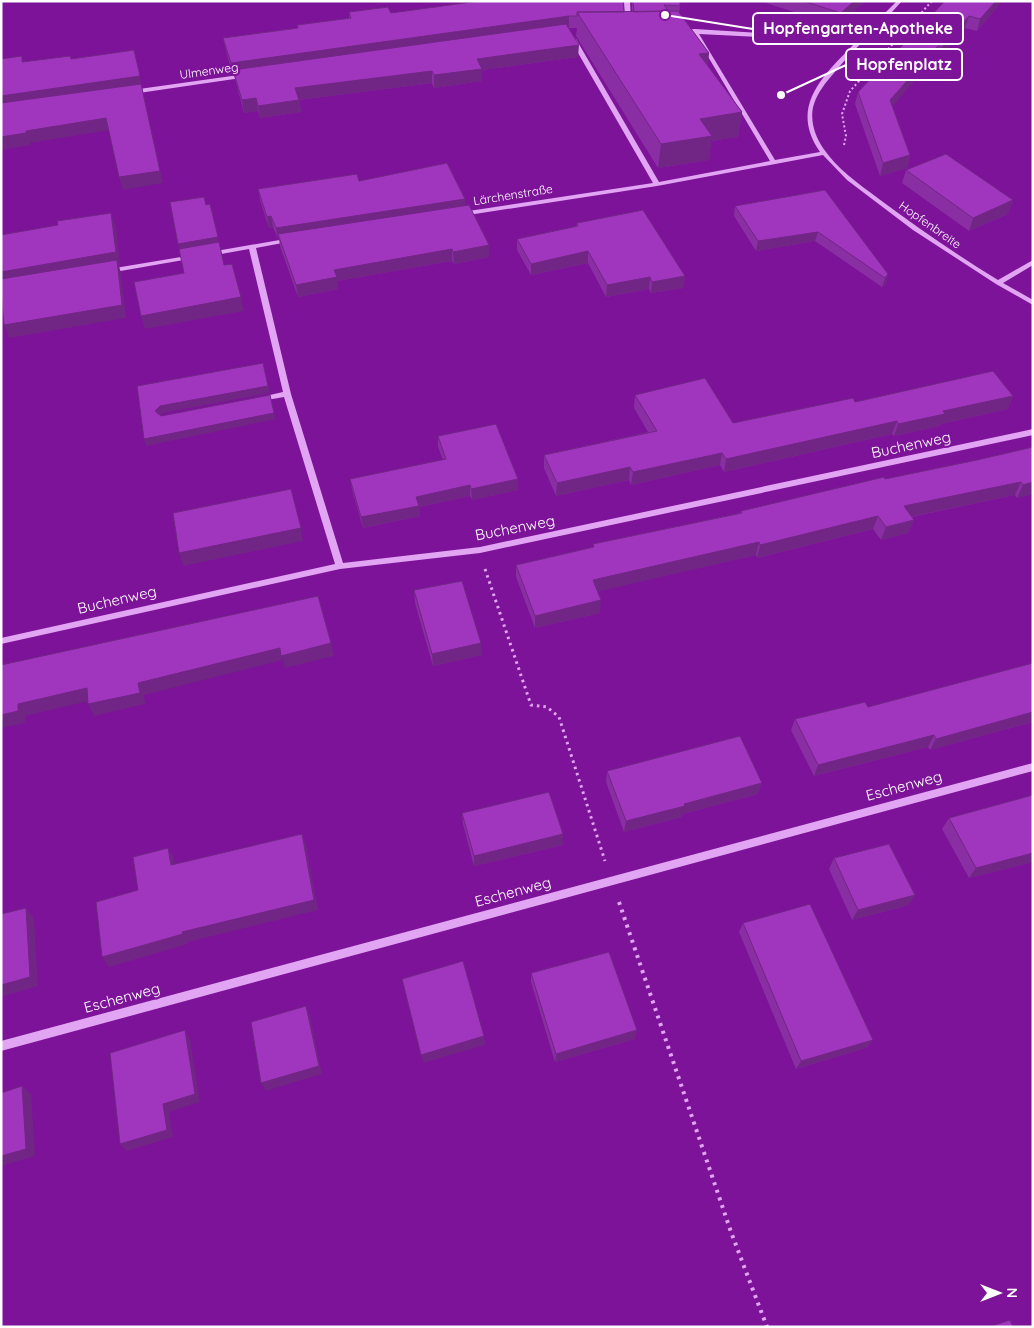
<svg xmlns="http://www.w3.org/2000/svg" width="1034" height="1328" viewBox="0 0 1034 1328" font-family="Quicksand,sans-serif">
<rect width="100%" height="100%" fill="#7d1398"/>
<g fill="none" stroke-linecap="round" stroke-linejoin="round">
<path stroke="#e2a5f3" stroke-width="2" stroke-dasharray="2 2.5" stroke-linecap="butt" d="M844 145 846 136 842 114 850 91 932 1"/>
<path stroke="#e2a5f3" stroke-width="3" stroke-dasharray="2.5 4" stroke-linecap="butt" d="M485 569 531 705 547 707 559 717 605 861"/>
<path stroke="#e2a5f3" stroke-width="4" stroke-dasharray="3 5" stroke-linecap="butt" d="M619 902 731 1232 767 1327"/>
<path fill="#e2a5f3" fill-rule="evenodd" d="M624 1H630L631 22 628 24 625 22Z
M897 1H902C880 26 855 47 834 73 826 82 818 92 814 104 809 119 815 136 823 148 837 169 859 184 879 199 918 228 957 255 998 280L1033 260V265L1003 283 1033 300V305L996 284 913 230 847 180 823 155 657 186 462 216 459 214 462 212 653 183 570 39 571 38 576 39 659 182 770 161 694 33H680L677 31 678 30 695 29 859 39ZM699 34 856 42C824 75 788 106 820 152L775 160Z
M246 74 248 75V77L132 94 129 92 132 90Z
M291 238 293 239V241L256 248 291 394 343 563 480 547 1033 429V435L480 553 340 569 1 644V638L335 564 284 397 261 401 257 399 261 397 283 392 249 249 210 256 207 254 210 252Z
M193 255 195 256V258L109 273 106 271 109 269Z
M1033 763V771L1 1051V1041Z"/>
</g>
<path fill="#8a2ea3" d="M632 1H680V6L679 14 709 53 707 66 742 112 738 137 711 141 709 160 658 168 576 36 577 28H569L578 57 482 70V81L434 88 432 83 299 100 301 112 260 118 258 111 244 113 234 75H233L226 51 223 38 298 28 297 25 349 19V12L391 13 632 12Z
M763 1H865L838 26 763 2Z
M945 1H1002L977 31 965 28 938 59 934 58 892 106 910 155 907 168 880 176 855 104 858 92Z
M906 170 1013 200 1008 214 969 231 902 183Z
M359 181 465 205 489 245V257L454 264 452 261 337 281 338 289 298 297 280 246 279 239H278L273 227 269 228 260 200 258 189Z
M825 190 888 274 886 284 882 287 815 241 756 251 734 216 735 206Z
M577 223 685 276 683 288 651 293 649 289 606 297 588 263 531 275 517 250V239L576 226Z
M635 395 733 423 855 402 1013 396 1008 409 941 424 940 426 894 436 892 434 724 472 720 465 631 485 629 480 556 496 544 468V455L648 432 634 408Z
M438 436 518 490 472 500 470 496 419 507 420 516 363 528 352 490 350 479 443 460 438 447Z
M1033 447V494L1017 498 1015 495 911 517 914 520 908 533 881 540 873 529 757 558 756 555 597 591 600 613 535 628 516 577V565L593 547V544L740 513 741 511 885 479 977 460Z
M414 590 482 655 433 666 415 603Z
M1033 663V722L930 750 928 747 814 776 791 730 795 719 868 707Z
M607 771 758 794 683 814 682 817 624 832 606 782Z
M1033 795V862L969 878 942 829 949 818Z
M462 813 563 834V845L474 866 463 824Z
M834 858 909 905 852 920 829 869Z
M743 923 873 1040 866 1048 796 1069 739 932Z
M531 973 635 1039 555 1062 531 982Z"/>
<path fill="#712685" d="M854 1H865L838 26 841 13Z
M996 1H1002L977 31 980 19Z
M569 16V28L233 70 234 75H233L231 63Z
M969 16 965 28 938 59 942 47Z
M579 45 578 57 482 70V81L434 88V75L477 59Z
M938 46 934 58 887 113 890 100Z
M134 50 163 183 123 190 119 177 142 88 1 108V96Z
M709 53 706 77 699 54Z
M432 71V83L299 100 301 112 260 118 258 106 295 88Z
M256 98 258 111 244 113 242 100Z
M742 112 738 137 711 141 709 160 658 168 661 144 700 119Z
M106 118 110 130 30 143 31 145 1 150V137L26 131Z
M910 155 907 168 880 176 883 163Z
M465 199 466 210 278 234 279 239H278L276 228Z
M1013 200 1008 214 969 231 973 218Z
M210 204 227 279 181 255 178 244Z
M111 213 116 226 120 266H119L121 273 126 318 9 338 4 325 5 285 1 276V272Z
M271 216 273 227 269 228 267 217Z
M818 232 815 241 756 251 758 241Z
M489 245V257L454 264 453 252Z
M452 249V261L337 281 338 289 298 297 296 285 334 270Z
M588 251V263L531 275V264Z
M888 274 886 284 882 287 885 278Z
M685 276 683 288 651 293 652 282Z
M650 277 649 289 606 297 607 285Z
M241 297 244 311 145 329 141 316Z
M268 386 270 393 163 413 157 418 155 411 160 406Z
M1013 396 1008 409 941 424 940 426 894 436 898 424 943 411Z
M274 413 276 419 146 446 144 439Z
M897 421 892 434 724 472 726 459Z
M722 453 720 465 631 485 633 472Z
M630 467 629 480 556 496 557 483Z
M518 479V490L472 500 471 489Z
M1021 482 1015 495 899 519 904 506Z
M1033 482V494L1017 498 1023 485Z
M470 485V496L419 507 420 516 363 528 361 517 416 497Z
M878 516 873 529 757 558 760 545Z
M914 520 908 533 881 540 886 527Z
M301 528 303 541 183 566 179 553Z
M759 542 756 555 592 593 593 580Z
M601 600 600 613 535 628V616Z
M331 643 334 656 285 668 283 660 144 695 145 704 94 716 88 704 138 683 280 648Z
M481 643 482 655 433 666 432 654Z
M87 688 93 700 25 716V723L1 728V715L18 704Z
M1033 712V722L930 750 936 739Z
M934 735 928 747 814 776 818 765Z
M762 783 758 794 683 814 682 817 624 832 626 821 684 804Z
M302 834 306 844 318 910 188 942V944L109 967 102 957 182 932Z
M563 834V845L474 866V856Z
M168 848 174 858 176 875 171 865Z
M1033 853V862L969 878 976 868Z
M915 895 909 905 852 920 858 910Z
M26 908 34 918 38 986 1 997V985Z
M306 1006 310 1015 322 1074 266 1091 261 1083Z
M185 1030 190 1039 200 1102 169 1112 173 1137 127 1151 120 1144 163 1104Z
M637 1030 635 1039 555 1062 556 1054Z
M484 1036 485 1045 423 1063 421 1055Z
M873 1040 866 1048 796 1069 801 1061Z
M22 1086 31 1094 35 1156 1 1166V1156Z"/>
<path fill="#a136be" stroke="#712685" d="M479 1H623L624 12H577V16H569L231 63 223 38 298 28 297 25 351 18 349 12 388 7 391 13Z
M633 1H680V6L664 5 668 11 634 12Z
M803 1H854L841 13Z
M945 1H996L980 19 969 16 942 47 938 46 890 100 910 155 883 163 858 92Z
M678 11 709 53 699 54 742 112 700 119 712 136 661 144 577 12Z
M566 24 579 45 477 59 482 69 434 75 432 71 295 88 299 100 258 106 256 98 242 100 233 70Z
M134 50 140 76 1 96V59L22 56V62L70 56 71 59Z
M141 84 160 171 119 177 106 118 26 131V133L1 137V103Z
M946 154 1013 200 973 218 906 170Z
M447 163 465 199 276 228 271 216 267 217 258 189 357 174 359 181Z
M825 190 888 274 885 278 818 232 758 241 735 206Z
M204 197 206 205 210 204 218 237 178 244 170 202Z
M469 205 489 245 453 252 452 249 334 270 337 277 296 285 278 234Z
M643 210 685 276 652 282 650 277 607 285 588 251 531 264 517 239 578 226 577 223Z
M111 213 116 252 1 272V235L58 225 57 221Z
M219 242 224 265 232 264 241 297 141 316 134 282 184 273 179 249Z
M117 260 122 305 4 325 1 293V279Z
M263 363 268 386 160 406 155 411 161 416 270 395 274 413 144 439 137 386Z
M993 371 1013 396 943 411 945 414 898 424 897 421 726 459 722 453 633 472 630 467 557 483 544 455 657 431 635 395 705 378 733 423 853 398 855 402Z
M496 424 518 479 471 489 470 485 416 497 419 506 361 517 350 479 446 459 438 436Z
M1033 447V482L1023 485 1021 482 904 506 914 520 886 527 878 516 760 545 759 542 593 580 601 600 535 616 516 565 594 547 593 544 742 513 741 511 884 477 885 479 977 460Z
M291 489 301 528 179 553 173 513Z
M462 581 481 643 432 654 414 590Z
M318 596 331 643 281 656 280 648 138 683 140 693 88 704 87 688 18 704V711L1 715V665Z
M1033 663V712L936 739 934 735 818 765 795 719 865 702 868 707Z
M740 736 762 783 684 804 685 806 626 821 607 771Z
M549 792 563 834 474 856 462 813Z
M1033 795V853L976 868 949 818Z
M302 834 314 900 182 932 183 934 102 957 96 902 138 890 133 857 168 848 171 865Z
M889 844 915 895 858 910 834 858Z
M810 904 873 1040 801 1061 743 923Z
M26 908 30 977 1 985V914Z
M609 952 637 1030 556 1054 531 973Z
M463 961 484 1036 421 1055 402 979Z
M306 1006 319 1066 261 1083 251 1022Z
M185 1030 195 1094 163 1104 167 1130 120 1144 110 1053Z
M22 1086 26 1149 1 1156V1093Z
M1010 1320 1013 1327H989Z"/>
<g text-anchor="middle" stroke-width="4.5" stroke-linejoin="round" paint-order="stroke">
<g font-size="12" fill="#fff" stroke="#7d1398">
<text transform="translate(209 71) rotate(-8)" y="4">Ulmenweg</text>
<text transform="translate(513 195) rotate(-9)" y="4">Lärchenstraße</text>
<text transform="translate(930 225) rotate(35)" y="4">Hopfenbreite</text>
</g>
<g font-size="15" fill="#fff" stroke="#7d1398">
<text transform="translate(911 445) rotate(-12)" y="5">Buchenweg</text>
<text transform="translate(515 528) rotate(-11)" y="5">Buchenweg</text>
<text transform="translate(117 600) rotate(-13)" y="5">Buchenweg</text>
<text transform="translate(904 786) rotate(-15)" y="5">Eschenweg</text>
<text transform="translate(513 892) rotate(-15)" y="5">Eschenweg</text>
<text transform="translate(122 998) rotate(-15)" y="5">Eschenweg</text>
</g>
</g>
<path fill="none" stroke="#fff" stroke-width="2" d="M665 15L753 29M781 95L846 65"/>
<g fill="#fff" stroke="#7d1398" stroke-width="2">
<circle cx="665" cy="15" r="5"/>
<circle cx="781" cy="95" r="5"/>
</g>
<g fill="#7d1398" stroke="#fff" stroke-width="2">
<rect x="753" y="13" width="210" height="31" rx="5"/>
<rect x="846" y="49" width="116" height="31" rx="5"/>
</g>
<g font-size="16" text-anchor="middle" font-weight="bold" fill="#fff">
<text x="858" y="34">Hopfengarten-Apotheke</text>
<text x="904" y="70">Hopfenplatz</text>
</g>
<rect width="1034" height="1328" fill="none" stroke="#ffffff" stroke-width="5"/>
<g transform="translate(999 1293) rotate(90)" stroke="#7d1398" stroke-width="4" paint-order="stroke">
<path d="M0-4L9 19L0 12L-9 19Z" fill="#ffffff"/>
<text y="-8" font-size="14" font-weight="bold" text-anchor="middle" fill="#ffffff">N</text>
</g>
</svg>
